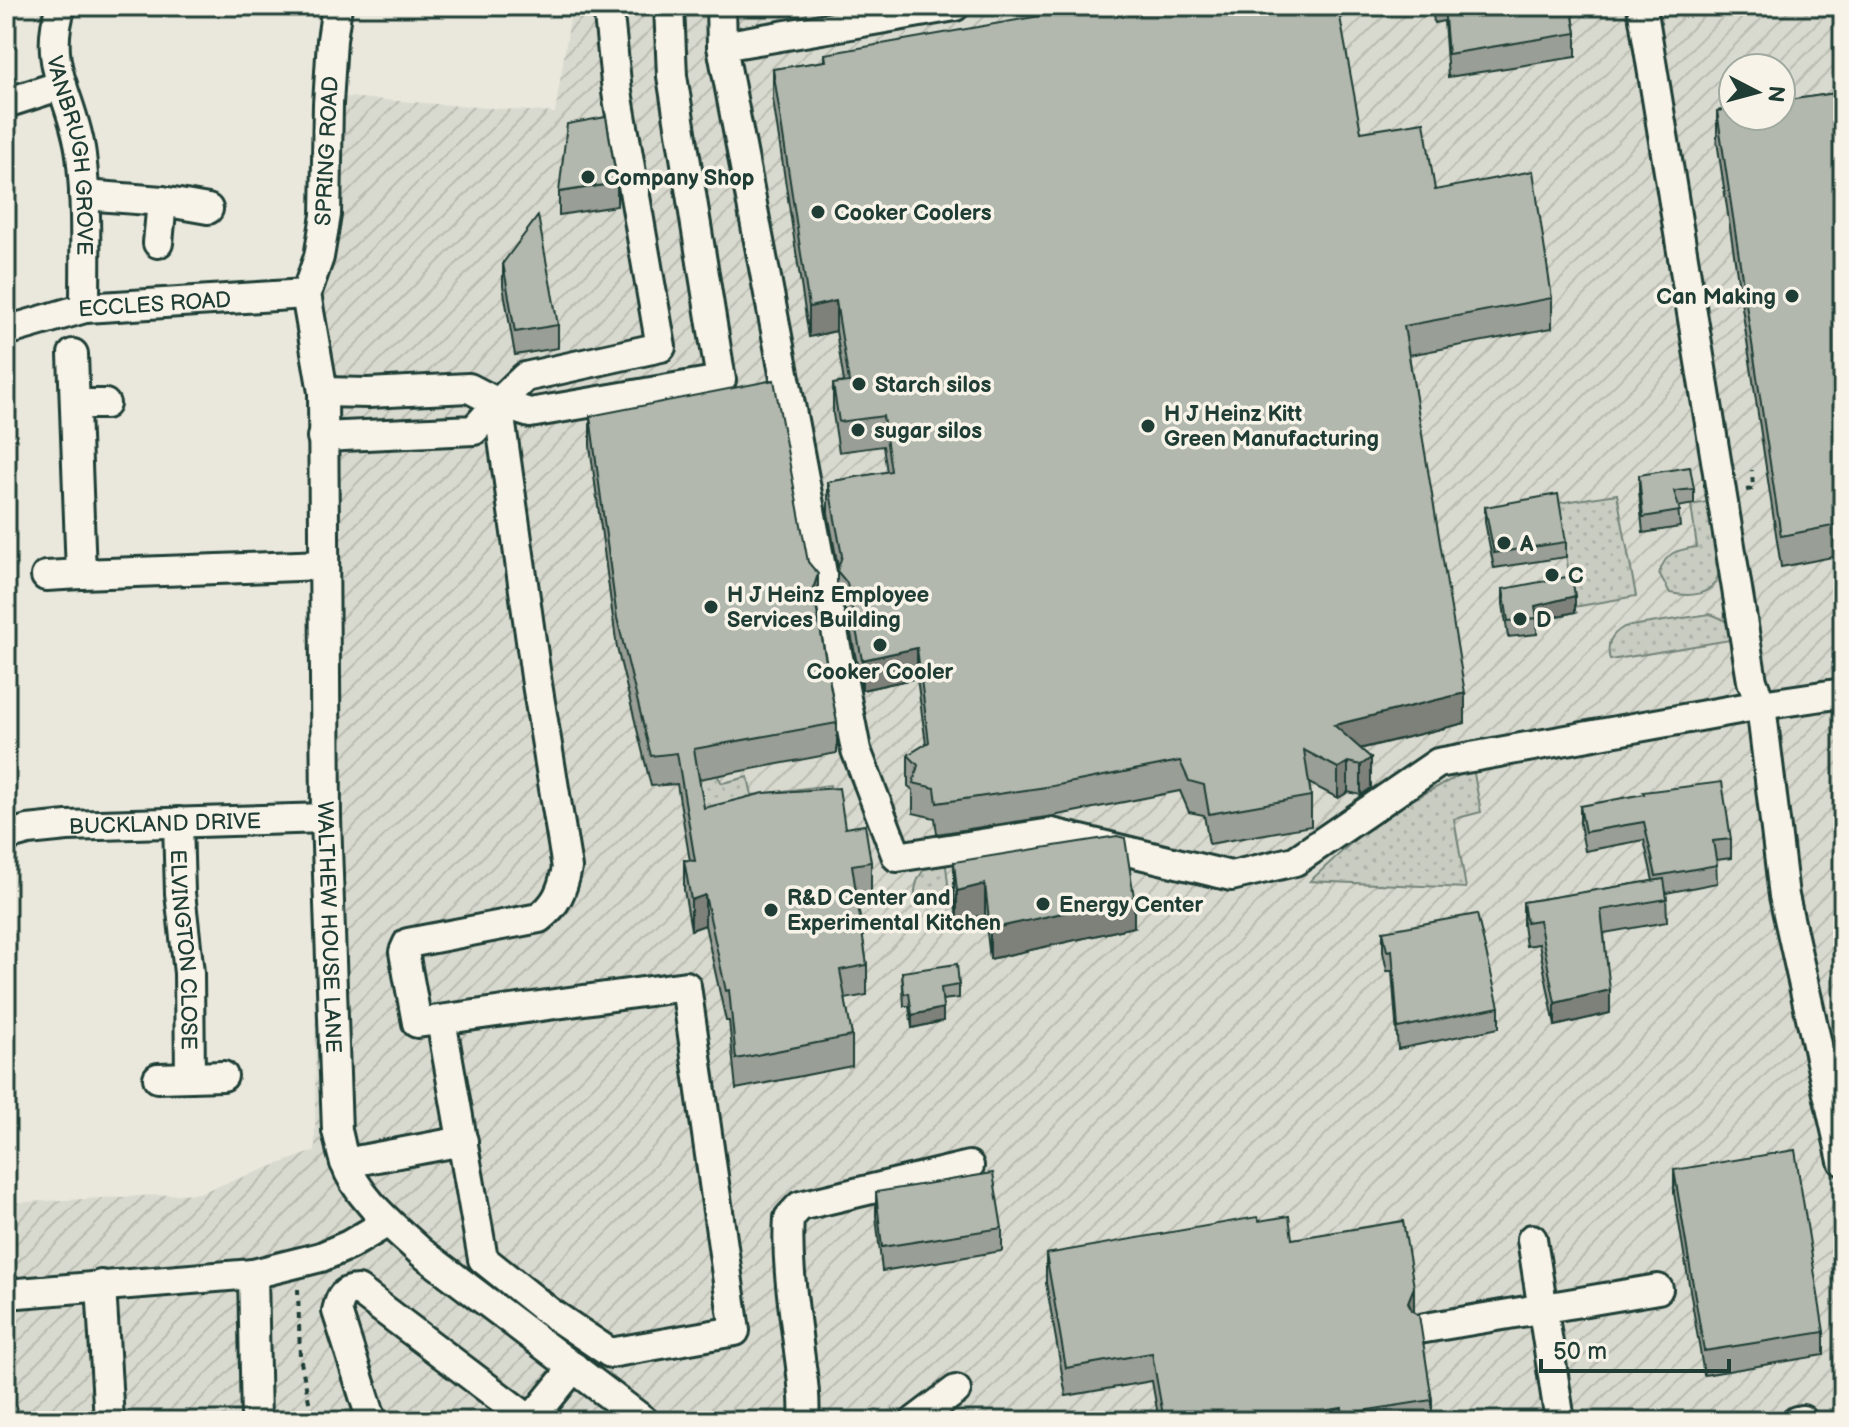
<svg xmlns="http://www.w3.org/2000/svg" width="1849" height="1427" viewBox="0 0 1849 1427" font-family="'Balsamiq Sans',sans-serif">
<defs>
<pattern id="industrial-furrows" width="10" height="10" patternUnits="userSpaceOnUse" patternTransform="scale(2)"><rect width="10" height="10" fill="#d9dacf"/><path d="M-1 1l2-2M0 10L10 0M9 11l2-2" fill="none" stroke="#babcb2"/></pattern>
<pattern id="grass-dots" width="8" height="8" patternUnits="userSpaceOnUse" patternTransform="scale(2)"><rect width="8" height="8" fill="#c8ccc1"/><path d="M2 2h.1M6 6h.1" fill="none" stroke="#abb0a6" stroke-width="1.8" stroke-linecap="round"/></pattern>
</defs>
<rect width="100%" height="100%" fill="#eae8dd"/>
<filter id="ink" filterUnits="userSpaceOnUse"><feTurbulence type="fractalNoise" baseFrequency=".0125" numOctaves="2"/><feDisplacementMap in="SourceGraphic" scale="16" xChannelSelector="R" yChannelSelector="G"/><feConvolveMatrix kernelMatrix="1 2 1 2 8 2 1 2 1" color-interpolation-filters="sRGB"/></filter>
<g filter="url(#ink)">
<path fill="url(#industrial-furrows)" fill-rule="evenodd" d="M572 6H1843V986L1833 988 1827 1004 1843 1063V1421H6V1203L199 1193 315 1151 319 95 555 113ZM1733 68H1781V116H1733Z"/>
<path fill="url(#grass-dots)" stroke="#74847a" stroke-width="2" d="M1617 494 1636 596 1574 607 1558 503Z
M1713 501C1719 542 1740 607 1670 593L1659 573C1666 552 1676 550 1697 547L1691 505Z
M1710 614C1725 619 1732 623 1736 639L1610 660C1606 644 1610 635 1624 627Z
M1473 768 1481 812 1454 819 1466 888 1310 881 1378 818Z
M717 775 722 783 748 777 752 795 830 785 835 815 704 839 694 780Z
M945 858 950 900 915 905C913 883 918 878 930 860Z"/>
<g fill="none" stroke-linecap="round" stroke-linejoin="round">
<g stroke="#1f3d34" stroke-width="34">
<g id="minor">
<path id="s1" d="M61 6C41 67 74 98 81 155 87 205 85 257 85 308"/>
<path id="s2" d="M337 6 332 40 328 104 326 215 319 257 306 294 323 392 326 818 337 1131C340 1141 341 1152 345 1162 357 1198 393 1226 421 1252L644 1421"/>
<path d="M721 6 722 46 825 589"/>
<path d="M1642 6 1752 681 1761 705 1784 896 1843 1161"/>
<path d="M722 46 955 6"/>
<path d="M6 103 62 85"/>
<path d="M84 195 162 201 208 209"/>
<path d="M158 243 162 201"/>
<path id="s3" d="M6 331 85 308 306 294"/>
<path d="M73 354 81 574 323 565"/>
<path d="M498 403 530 413 721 380 672 76 669 6"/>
<path d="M498 403 525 377 661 347 617 92 608 6"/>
<path d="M76 404H105"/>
<path d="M322 437 474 430 498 403 469 388 368 393 323 392"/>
<path d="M46 576 81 574"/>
<path d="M830 616 856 750 897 857 1052 833 1231 876 1295 861 1438 763 1761 705 1843 693"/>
<path id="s4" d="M178 822 180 893 189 973 190 1077"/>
<path id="s5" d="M6 836 28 830 67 826 326 818"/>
<path d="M441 1020 483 1259 548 1311 610 1353 735 1331 686 986 417 1023 404 952 408 943 539 918C557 904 562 891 567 868L537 684 498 403"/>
<path d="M158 1078 223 1076"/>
<path d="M345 1163 463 1141"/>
<path d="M1532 1239 1560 1421"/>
<path d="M253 1274 256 1421"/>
<path d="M101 1285 109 1421"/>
<path d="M6 1294 253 1274 321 1257 349 1245 388 1222"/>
<path d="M1425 1328 1658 1289"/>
<path d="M372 1421 337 1311C340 1298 343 1290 358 1290L523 1415H535L574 1367"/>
<path d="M804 1421C806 1398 802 1374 799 1351 794 1308 786 1262 789 1218L800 1206 969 1166"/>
<path d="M915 1421 956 1390"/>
<path d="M1797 1421 1802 1420"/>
</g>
</g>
<path stroke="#1f3d34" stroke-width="4" stroke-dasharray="6 6" stroke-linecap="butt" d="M1747 490 1753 489 1752 470
M298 1289 300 1357 313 1421"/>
<use href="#minor" stroke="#f7f3e8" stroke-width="28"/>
</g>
<path fill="#999e96" stroke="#1f3d34" stroke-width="2" d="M1432 6H1571L1576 33V57L1448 77 1444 21 1434 23Z
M825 54 1361 132 1435 190 1552 298V328L1409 355 1465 723 1360 749 1371 788 1361 795 1348 792 1338 798 1309 783 1311 796V826L1209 844 1204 815 1189 812 1180 791 1053 816 937 834 935 818 913 813V790L908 786V755L926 744 917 678 862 690 847 613 837 601V571L838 567 828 513V482L887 472 883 446 839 452 833 414V384L844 382 836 331 809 337 773 100V69L825 61Z
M1843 92V555L1781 567 1717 141V111Z
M617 183V206L559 215V192Z
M503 263 558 325V348L515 355 503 286Z
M590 416 808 562 818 604 817 608 837 723V753L699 779 704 808 845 828 871 862V892L856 894 867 965V995L845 999 852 1036V1066L736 1089 729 1021H726L705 925 691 930 684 890V860L690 861 677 784 651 786 617 648 590 446Z
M1639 475 1694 489V504L1678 507 1680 527 1643 533 1639 491Z
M1485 507 1566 542V557L1494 568 1485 522Z
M1503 589 1575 612 1537 621V634L1508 637 1503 604Z
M1580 806 1731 839V858L1716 860 1717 883 1666 893 1667 922 1604 933 1610 1013 1555 1026 1539 944 1526 946 1523 925V902L1653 881 1644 840 1585 851 1580 824Z
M954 862 1134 927 990 959 985 915 957 921 954 892Z
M1383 931 1499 1007V1028L1398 1049 1392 971H1387L1383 952Z
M902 972 959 985V998L942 1000 943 1021 912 1028 909 1006H904Z
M1674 1170 1824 1332V1355L1704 1375 1674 1193Z
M876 1192 1002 1228V1251L882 1271 876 1216Z
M1259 1221 1292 1239 1414 1312 1432 1400V1421H1159L1152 1381 1066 1396 1046 1283V1254Z"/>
<path fill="#7d817a" stroke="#1f3d34" stroke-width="2" d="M836 301V331L809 337V307Z
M818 574V604L813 619V589Z
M1575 596V612L1537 621 1535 606Z
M917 648V678L862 690V660Z
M1465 693V723L1334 755V725Z
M1371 758V788L1361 795V765Z
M1348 762V792L1338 798V768Z
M985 884V915L957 921V891Z
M705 895V925L691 930V900Z
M1134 897V927L990 959V929Z
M1610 990V1013L1555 1026V1003Z
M943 1008V1021L912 1028V1015Z
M1414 1287V1315L1408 1302Z"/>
<path fill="#b2b8ae" stroke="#1f3d34" stroke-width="2" d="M1096 6H1338L1361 132 1424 122 1435 190 1533 171 1552 298 1404 326 1465 693 1334 725 1371 758 1361 765 1348 762 1338 768 1304 750 1311 796 1209 814 1204 785 1189 781 1180 761 1053 786 937 803 935 788 913 783 918 765 908 755 929 742 917 648 862 660 847 583 837 571 842 556 828 482 891 471 883 416 839 422 833 384 849 382 836 301 809 307 773 69 826 61 825 54Z
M1444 6H1571L1576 33 1448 54Z
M1843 92V524L1781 536 1717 111 1733 108V116H1781V101Z
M606 117 617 183 559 192 567 124Z
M538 216 558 325 515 332 503 263Z
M774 380 808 562 818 574 813 589 837 723 694 749 704 808 764 793 839 788 845 828 865 825 871 862 852 865 867 965 840 970 852 1036 736 1059 729 990 726 991 705 895 691 900 684 860 695 861 677 753 651 756 617 618 590 416Z
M1690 467 1694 489 1674 491 1680 511 1643 517 1639 475Z
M1558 494 1566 542 1494 553 1485 507Z
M1572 576 1575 596 1535 606 1537 618 1508 621 1503 589Z
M1722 782 1731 839 1713 841 1717 865 1656 876 1644 822 1585 832 1580 806 1644 794 1643 792Z
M1117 836 1125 838 1134 897 990 929 985 884 957 891 954 862Z
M1664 879 1667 899 1601 910 1610 990 1555 1003 1539 920 1526 922 1523 902Z
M1477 914 1499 1007 1398 1028 1392 950 1387 951 1383 931Z
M957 964 959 985 941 988 943 1008 912 1015 909 993 904 994 902 972Z
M1795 1150 1824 1332 1704 1351 1674 1170Z
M993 1173 1002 1228 882 1247 876 1192Z
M1289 1216 1292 1239 1403 1221 1414 1287 1408 1302 1411 1310 1419 1315 1432 1400 1343 1414 1342 1408 1291 1416 1292 1421H1164L1152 1353 1066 1368 1046 1254 1257 1217 1259 1221Z"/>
</g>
<g fill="#1f3d34" stroke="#f7f3e8" stroke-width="3">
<circle cx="588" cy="177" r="8"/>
<circle cx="818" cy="212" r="8"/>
<circle cx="1792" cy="296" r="8"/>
<circle cx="859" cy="384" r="8"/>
<circle cx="1148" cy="426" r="8"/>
<circle cx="858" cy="430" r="8"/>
<circle cx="1504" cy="543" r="8"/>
<circle cx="1552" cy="575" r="8"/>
<circle cx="711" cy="607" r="8"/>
<circle cx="1520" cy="619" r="8"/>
<circle cx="880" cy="645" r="8"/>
<circle cx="1043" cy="904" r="8"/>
<circle cx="771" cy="910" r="8"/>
</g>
<g text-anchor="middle" stroke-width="7" stroke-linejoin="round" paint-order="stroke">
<g font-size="22" fill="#1f3d34" stroke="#f7f3e8">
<text transform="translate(326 151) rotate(-87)" y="8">SPRING ROAD</text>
<text dy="8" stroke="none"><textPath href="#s1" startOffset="152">VANBRUGH GROVE</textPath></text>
<text dy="8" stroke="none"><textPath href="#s3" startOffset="152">ECCLES ROAD</textPath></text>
<text dy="8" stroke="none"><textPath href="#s5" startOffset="160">BUCKLAND DRIVE</textPath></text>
<text dy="8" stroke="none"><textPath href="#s2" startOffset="926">WALTHEW HOUSE LANE</textPath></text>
<text dy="8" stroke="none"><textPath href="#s4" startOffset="128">ELVINGTON CLOSE</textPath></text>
</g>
<g font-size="22" font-weight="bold" fill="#1f3d34" stroke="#f7f3e8" text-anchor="start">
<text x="604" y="185">Company Shop</text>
<text x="834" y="220">Cooker Coolers</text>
<text x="1776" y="304" text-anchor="end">Can Making</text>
<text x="875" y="392">Starch silos</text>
<text x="1164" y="421">H J Heinz Kitt<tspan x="1164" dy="25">Green Manufacturing</tspan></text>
<text x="874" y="438">sugar silos</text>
<text x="1520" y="551">A</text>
<text x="1568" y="583">C</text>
<text x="727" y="602">H J Heinz Employee<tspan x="727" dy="25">Services Building</tspan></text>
<text x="1536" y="627">D</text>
<text x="880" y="679" text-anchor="middle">Cooker Cooler</text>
<text x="787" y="905">R&amp;D Center and<tspan x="787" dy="25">Experimental Kitchen</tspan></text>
<text x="1059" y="912">Energy Center</text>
</g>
</g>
<rect width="1849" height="1427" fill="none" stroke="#f7f3e8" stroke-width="32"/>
<rect x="16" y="16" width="1817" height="1395" fill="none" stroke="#1f3d34" stroke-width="3" filter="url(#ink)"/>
<g transform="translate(1757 92) rotate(96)"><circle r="38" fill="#f7f3e8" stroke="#a1aaa0" stroke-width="2"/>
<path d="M0-6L14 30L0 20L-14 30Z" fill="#1f3d34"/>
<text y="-12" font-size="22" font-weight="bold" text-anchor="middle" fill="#1f3d34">N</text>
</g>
<path d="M1541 1359v12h188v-12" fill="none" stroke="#1f3d34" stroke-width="4"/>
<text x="1553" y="1359" font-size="24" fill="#1f3d34" stroke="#f7f3e8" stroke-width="6" paint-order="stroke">50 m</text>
</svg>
